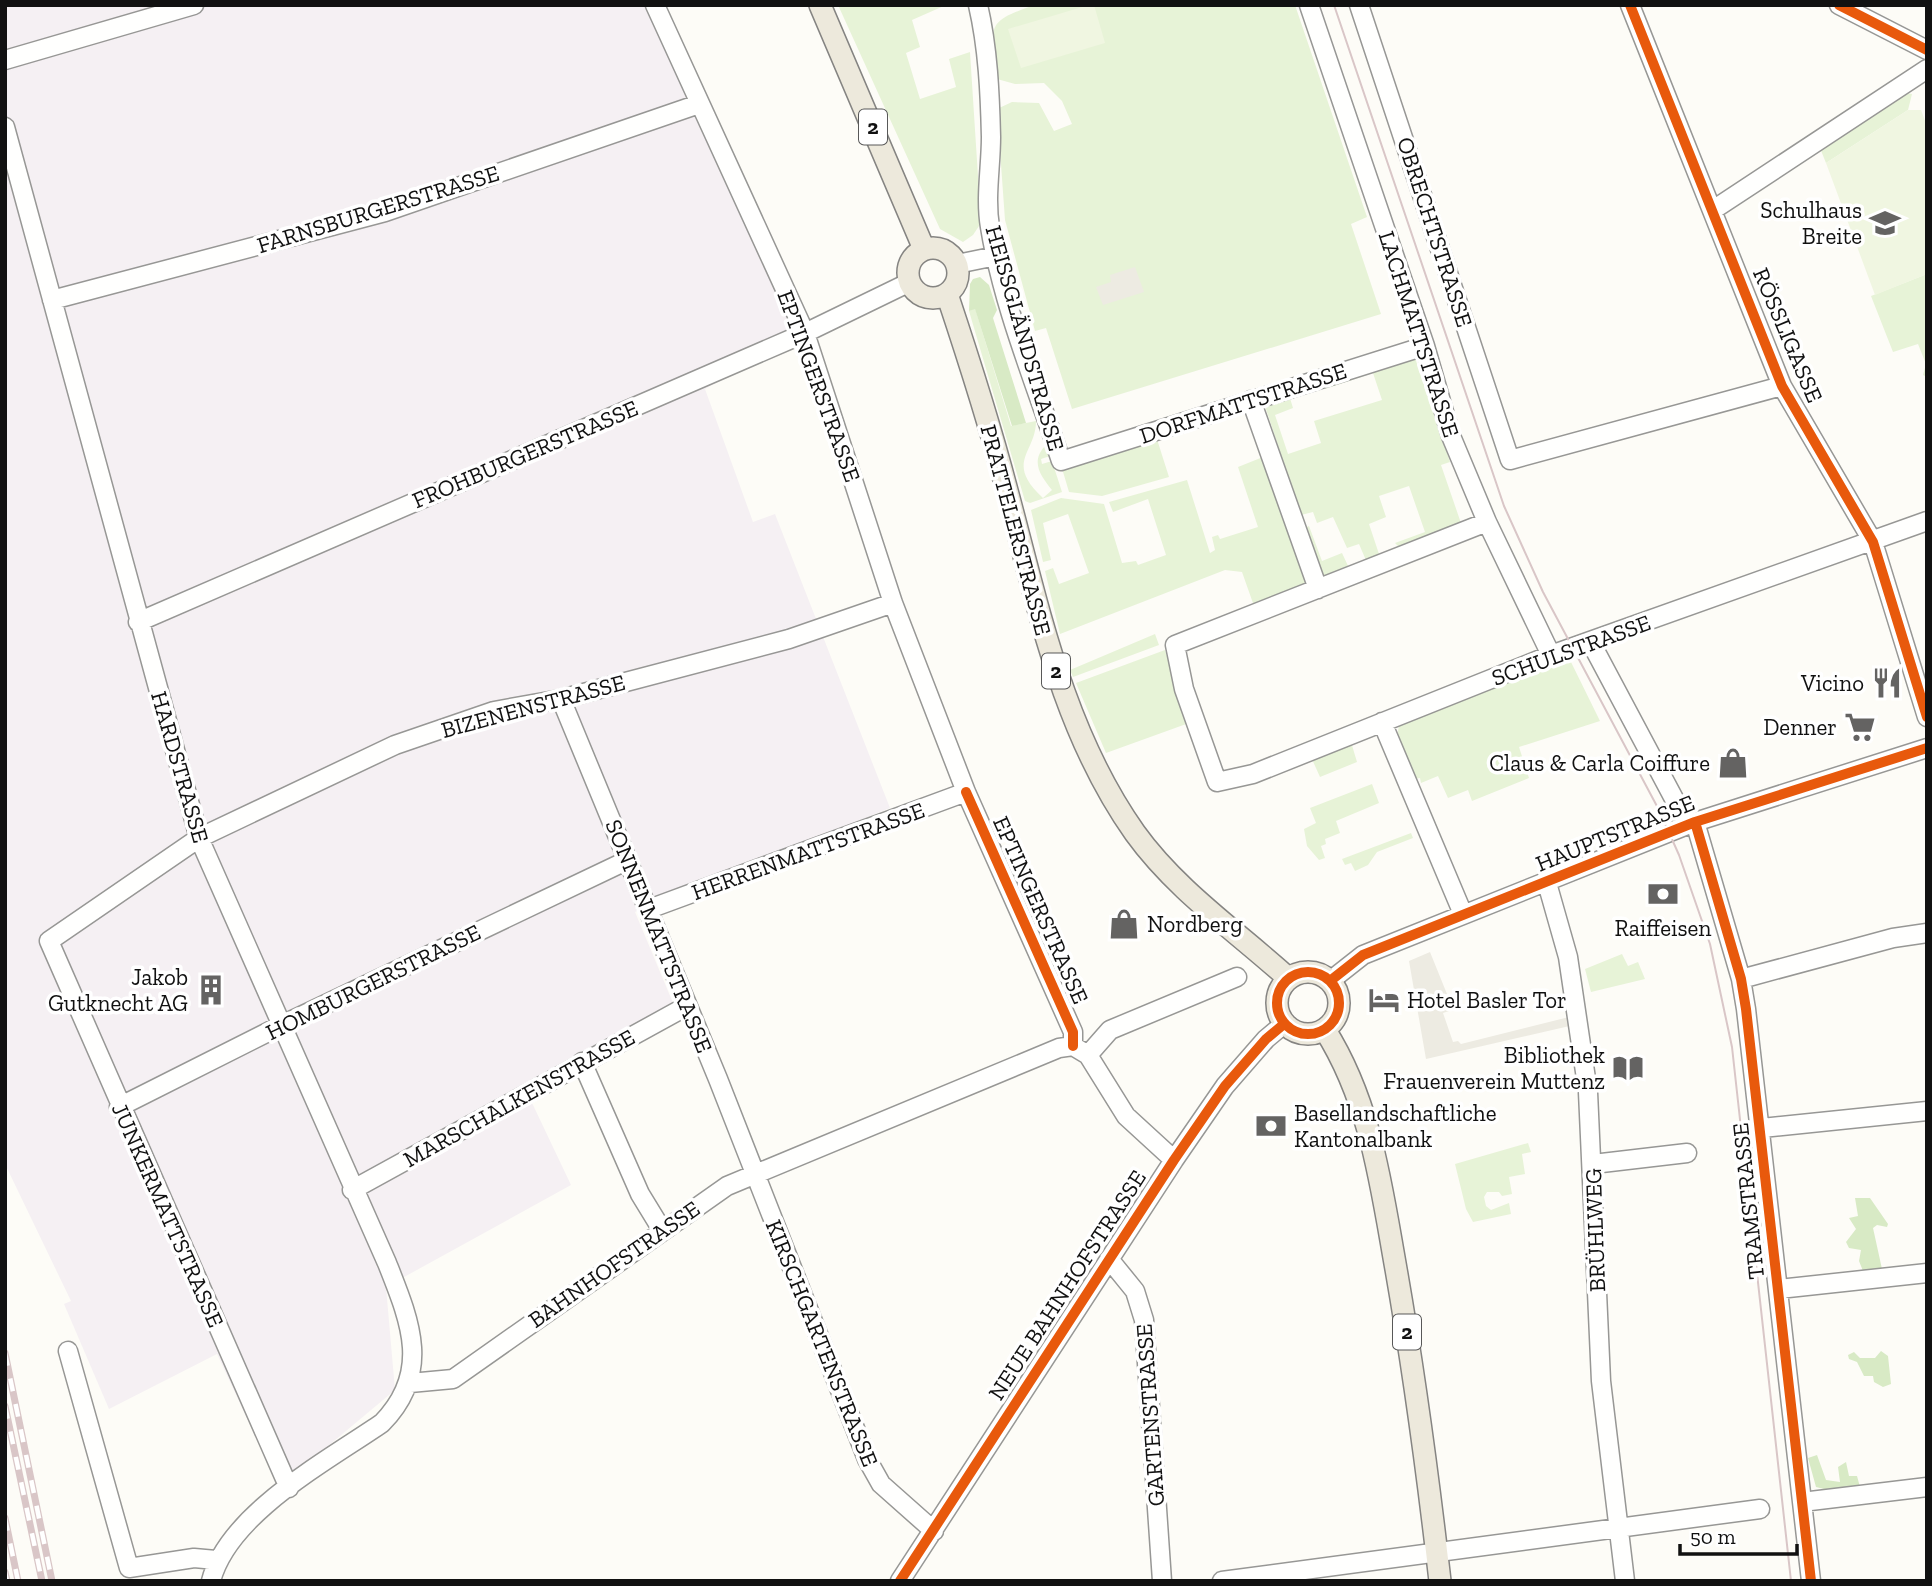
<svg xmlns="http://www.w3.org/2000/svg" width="1932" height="1586" viewBox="0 0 1932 1586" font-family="'Zilla Slab',serif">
<rect width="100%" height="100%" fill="#fdfcf7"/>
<path fill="#f5f0f3" d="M5 5H655L805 333 705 389 753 522 775 514 890 808 635 912 673 1003 524 1086 571 1185 386 1287 395 1390 279 1487 217 1354 109 1409 64 1304 71 1301 5 1164Z"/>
<path fill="#e7f3d7" d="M838 5H946L912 20 920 47 906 53 920 99 956 87 949 59 970 52 981 223 973 235 963 242 940 229Z
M1035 5H1295L1367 217 1351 224 1381 314 1072 409 1046 328 1035 331 1005 220 997 109 1012 102 1039 103 1054 131 1072 124 1062 101 1044 83 1015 84 997 79C993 27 981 23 1035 5Z
M1906 93 1912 94 1908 110 1826 163 1820 148Z
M1927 274V377L1923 375 1926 364 1918 344 1893 352 1871 296Z
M975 308 1011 426 1036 421C1036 453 1004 462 1043 498L1052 490C1041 476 1030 462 1045 446L1050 456 1041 459 1042 464 1052 461 1062 492 1030 503 1025 501 969 311Z
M1414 355 1450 462 1441 465 1463 529 1401 549 1395 543 1425 532 1409 486 1379 496 1386 517 1369 524 1381 560 1368 565 1359 544 1347 548 1333 517 1317 523 1313 512 1301 515 1264 403 1289 395 1293 408 1275 415 1288 454 1321 443 1314 421 1382 400 1373 373 1325 389 1323 385Z
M1155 433 1169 477 1102 496 1069 492 1061 465Z
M1263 457 1309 577 1301 590 1254 606 1242 572 1225 570 1060 634 1045 571 1053 568 1059 584 1089 573 1068 514 1043 523 1051 560 1043 562 1031 510 1061 498 1104 504 1122 563 1136 561 1138 565 1166 555 1148 499 1113 512 1109 502 1187 480 1210 553 1215 550 1212 537 1218 535 1220 539 1258 527 1238 467Z
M1309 526 1322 561 1342 553 1349 568 1325 578 1321 576 1302 529Z
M1155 634 1159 645 1073 677 1070 670Z
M1165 650 1189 723 1106 753 1076 683Z
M1569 658 1600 721 1519 747 1529 778 1472 801 1468 790 1448 798 1438 776 1421 783 1420 778 1414 779 1397 737 1399 725Z
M1351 742 1357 762 1320 777 1311 757Z
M1372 784 1379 803 1336 821 1340 833 1325 839 1326 844 1321 846 1325 858 1319 860 1307 846 1304 829 1316 823 1310 808Z
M1411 833 1413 838 1377 852 1368 865 1355 871 1351 863 1345 865 1342 859Z
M1622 954 1628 966 1638 962 1645 979 1591 992 1585 969Z
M1528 1143 1531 1152 1522 1154 1525 1174 1509 1177 1512 1194 1502 1196 1499 1192H1487L1484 1197 1486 1206 1491 1210 1509 1203 1511 1214 1473 1222 1466 1209 1455 1164Z"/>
<path fill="#d8eac5" d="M980 277 989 285 997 310 993 318 1026 423 1012 426 975 309 969 311 970 284 973 279Z
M1855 1198H1870L1888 1224 1887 1227 1877 1225 1873 1228 1882 1269 1877 1273 1863 1271 1859 1261 1861 1250 1849 1248 1846 1242 1856 1229 1849 1218 1858 1216Z
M1881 1351 1888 1356 1891 1384 1883 1387 1874 1382 1873 1376H1864L1857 1362 1849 1359 1848 1355 1854 1352 1860 1358H1875Z
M1817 1455 1826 1480 1840 1482 1838 1467 1846 1462 1849 1476H1857L1860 1487 1832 1491 1816 1487 1808 1458Z"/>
<path fill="#f0f6e1" d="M1089 5H1094L1105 43 1021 68 1008 29Z
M1908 110H1921L1927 126V274L1875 295 1826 163Z"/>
<path fill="#edebe2" d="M1135 267 1144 292 1103 305 1096 287 1111 282 1110 275Z
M1430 952 1447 994 1449 1011 1443 1013 1453 1042 1458 1041 1461 1044 1573 1016 1574 1025 1426 1059 1409 961Z"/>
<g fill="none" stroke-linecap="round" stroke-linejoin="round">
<g stroke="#979795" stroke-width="21">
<path id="minor" d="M655 5 805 333 893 603 966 792 1073 1032V1046
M978 5C988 48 990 94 991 137 991 167 985 197 990 227 1003 307 1036 385 1061 461L1425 346
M1309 5 1425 346 1451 436 1487 522 1551 655
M1359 5 1510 460 1782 386
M1630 5 1782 386 1873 542 1927 717
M1839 5 1927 50
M5 60 194 5
M5 127 199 838 387 1263C410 1321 432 1372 382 1423 327 1461 228 1514 211 1581
M1713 210 1927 69
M957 264 996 256
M52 300 385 212 699 104
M1251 400 1318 589
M1487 522 1175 645 1184 689 1217 782 1253 774 1551 655 1927 521
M138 622 805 333 910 282
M1590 641 1688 825
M561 699 718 1079 867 1459 881 1484 934 1531
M1382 722 1463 914
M1695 822 1741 979 1746 1009 1811 1581
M1547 883 1568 957 1588 1092 1601 1381 1625 1581
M649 909 966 792
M1741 979 1893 938 1927 933
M1330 981 1363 955 1695 822 1927 748
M1088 1055 1110 1030 1237 977
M582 1062 640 1194 662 1230
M119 1107 280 1026 628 860
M1762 1128 1927 1111
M1593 1164 1687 1153
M352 1190 687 1006
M1109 1259 1135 1291 1144 1320 1162 1581
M1779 1289 1927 1273
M68 1351 129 1568 194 1558 216 1560
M410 1383 453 1379 727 1186 1059 1048 1073 1046 1088 1055 1126 1116 1174 1160
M289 1488 49 941 199 838 395 745 494 711 561 699 789 639 893 603
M1802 1502 1927 1487
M900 1581 1174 1160 1225 1086 1266 1039 1284 1024
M1222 1581 1760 1509"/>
</g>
<g stroke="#858482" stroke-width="24">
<path id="major" d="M820 5 924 249
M908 273a25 25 0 1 1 50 0a25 25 0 1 1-50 0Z
M947 294C968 357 989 422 1006 487 1038 605 1062 730 1135 833 1176 890 1236 931 1288 978
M1277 1003a31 31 0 1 1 62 0a31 31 0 1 1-62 0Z
M1325 1030C1371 1103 1381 1185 1396 1269 1414 1372 1428 1476 1440 1581"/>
</g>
<use href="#minor" stroke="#fffffe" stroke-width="18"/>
<use href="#major" stroke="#ede9dc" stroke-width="21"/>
<path stroke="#d9c6c7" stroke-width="2" d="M1334 5 1504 506 1543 592 1659 810 1679 855 1710 944 1732 1047 1791 1581"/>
<g stroke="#d9c6c7" stroke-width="7">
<path id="rail" d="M5 1353 52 1581
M5 1406 42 1581
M5 1518 18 1581
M5 1572 7 1581"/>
</g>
<use href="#rail" stroke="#fff" stroke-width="4.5" stroke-dasharray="13" stroke-linecap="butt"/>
<g stroke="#fff" stroke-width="15">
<path id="cycleway" d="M1630 5 1782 386 1873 542 1927 717
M1839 5 1927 50
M966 792 1073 1032V1046
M1695 822 1741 979 1746 1009 1811 1581
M1277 1003a31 31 0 1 1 62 0a31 31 0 1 1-62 0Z
M1330 981 1363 955 1695 822 1927 748
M900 1581 1174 1160 1225 1086 1266 1039 1284 1024"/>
</g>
<use href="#cycleway" stroke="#e8590c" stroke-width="10"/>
</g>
<defs>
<g id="school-bare" transform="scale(2.415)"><path d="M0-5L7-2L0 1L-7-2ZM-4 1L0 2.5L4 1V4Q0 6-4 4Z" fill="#646362" stroke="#fff" stroke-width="2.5" paint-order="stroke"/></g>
<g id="restaurant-bare" transform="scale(2.415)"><path d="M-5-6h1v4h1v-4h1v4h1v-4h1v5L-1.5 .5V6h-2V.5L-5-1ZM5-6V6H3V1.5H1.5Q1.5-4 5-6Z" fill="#646362" stroke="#fff" stroke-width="2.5" paint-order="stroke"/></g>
<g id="supermarket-bare" transform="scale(2.415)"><path d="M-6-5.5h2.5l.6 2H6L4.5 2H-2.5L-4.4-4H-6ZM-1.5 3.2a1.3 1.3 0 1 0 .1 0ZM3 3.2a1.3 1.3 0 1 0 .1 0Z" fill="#646362" stroke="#fff" stroke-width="2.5" paint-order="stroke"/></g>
<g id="shop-bare" transform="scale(2.415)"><path d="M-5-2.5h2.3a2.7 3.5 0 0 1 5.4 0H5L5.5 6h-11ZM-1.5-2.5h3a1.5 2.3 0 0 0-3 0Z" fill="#646362" stroke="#fff" stroke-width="2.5" paint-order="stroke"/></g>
<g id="bank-bare" transform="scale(2.415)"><path d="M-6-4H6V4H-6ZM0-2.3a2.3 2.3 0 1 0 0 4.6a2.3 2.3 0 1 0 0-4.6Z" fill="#646362" stroke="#fff" stroke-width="2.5" paint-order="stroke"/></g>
<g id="building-bare" transform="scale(2.415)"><path d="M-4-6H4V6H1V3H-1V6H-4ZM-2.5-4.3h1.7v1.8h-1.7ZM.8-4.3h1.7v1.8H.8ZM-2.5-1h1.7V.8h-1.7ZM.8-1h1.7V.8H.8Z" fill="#646362" stroke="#fff" stroke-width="2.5" paint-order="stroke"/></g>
<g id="hotel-bare" transform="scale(2.415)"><path d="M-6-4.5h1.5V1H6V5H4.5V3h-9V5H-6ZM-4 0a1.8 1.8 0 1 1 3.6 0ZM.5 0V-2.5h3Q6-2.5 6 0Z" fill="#646362" stroke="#fff" stroke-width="2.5" paint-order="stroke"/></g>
<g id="library-bare" transform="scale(2.415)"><path d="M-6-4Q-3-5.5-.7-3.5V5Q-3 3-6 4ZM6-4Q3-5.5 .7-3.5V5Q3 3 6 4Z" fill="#646362" stroke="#fff" stroke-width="2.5" paint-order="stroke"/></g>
</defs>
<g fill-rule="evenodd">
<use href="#school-bare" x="1885" y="223"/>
<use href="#restaurant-bare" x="1887" y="683"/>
<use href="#supermarket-bare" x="1860" y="727"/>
<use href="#shop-bare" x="1733" y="763"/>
<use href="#bank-bare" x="1663" y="894"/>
<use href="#shop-bare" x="1124" y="924"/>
<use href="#building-bare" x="211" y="990"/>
<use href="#hotel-bare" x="1384" y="1000"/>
<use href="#library-bare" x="1628" y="1068"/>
<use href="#bank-bare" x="1271" y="1126"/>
</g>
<g text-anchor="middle" stroke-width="7" stroke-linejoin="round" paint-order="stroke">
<g fill="#fff" stroke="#585858" stroke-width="2">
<rect x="859" y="109.5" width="28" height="35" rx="5"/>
<rect x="1042" y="653.5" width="28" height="35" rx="5"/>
<rect x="1393" y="1314.5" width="28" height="35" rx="5"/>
</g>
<g font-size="21" font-weight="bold" fill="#111">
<text x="873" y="134">2</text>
<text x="1056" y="678">2</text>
<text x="1407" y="1339">2</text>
</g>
<g font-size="23" fill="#111" stroke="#fff">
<text transform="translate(378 209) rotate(-17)" y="8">FARNSBURGERSTRASSE</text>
<text transform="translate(1435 232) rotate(72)" y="8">OBRECHTSTRASSE</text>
<text transform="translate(1419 334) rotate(72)" y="8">LACHMATTSTRASSE</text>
<text transform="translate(1788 335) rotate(67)" y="8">RÖSSLIGASSE</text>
<text transform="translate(1025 338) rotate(74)" y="8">HEISSGLÄNDSTRASSE</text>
<text transform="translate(819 386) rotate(70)" y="8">EPTINGERSTRASSE</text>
<text transform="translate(1243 403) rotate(-18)" y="8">DORFMATTSTRASSE</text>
<text transform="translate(525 454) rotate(-23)" y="8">FROHBURGERSTRASSE</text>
<text transform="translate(1016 530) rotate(75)" y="8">PRATTELERSTRASSE</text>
<text transform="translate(1571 650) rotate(-20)" y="8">SCHULSTRASSE</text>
<text transform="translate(533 706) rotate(-15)" y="8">BIZENENSTRASSE</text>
<text transform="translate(180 767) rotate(74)" y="8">HARDSTRASSE</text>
<text transform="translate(1615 833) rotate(-22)" y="8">HAUPTSTRASSE</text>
<text transform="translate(808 851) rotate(-20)" y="8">HERRENMATTSTRASSE</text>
<text transform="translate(1041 910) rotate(66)" y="8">EPTINGERSTRASSE</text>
<text transform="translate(659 936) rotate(68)" y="8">SONNENMATTSTRASSE</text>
<text transform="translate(373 982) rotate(-26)" y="8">HOMBURGERSTRASSE</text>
<text transform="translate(519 1098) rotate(-29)" y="8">MARSCHALKENSTRASSE</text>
<text transform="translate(1748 1201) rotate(-96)" y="8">TRAMSTRASSE</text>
<text transform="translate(168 1215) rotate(66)" y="8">JUNKERMATTSTRASSE</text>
<text transform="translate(1595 1230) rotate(-92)" y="8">BRÜHLWEG</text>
<text transform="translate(614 1264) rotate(-35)" y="8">BAHNHOFSTRASSE</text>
<text transform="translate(1067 1285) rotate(-57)" y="8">NEUE BAHNHOFSTRASSE</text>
<text transform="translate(822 1343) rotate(68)" y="8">KIRSCHGARTENSTRASSE</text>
<text transform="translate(1150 1415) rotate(-94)" y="8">GARTENSTRASSE</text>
</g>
<g font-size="23" fill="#111" stroke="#fff" text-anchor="end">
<text x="1862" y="218">Schulhaus<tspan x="1862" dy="26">Breite</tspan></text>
<text x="1864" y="691">Vicino</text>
<text x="1837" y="735">Denner</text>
<text x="1710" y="771">Claus &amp; Carla Coiffure</text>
<text x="1147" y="932" text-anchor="start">Nordberg</text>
<text x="1663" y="936" text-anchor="middle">Raiffeisen</text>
<text x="188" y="985">Jakob<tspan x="188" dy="26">Gutknecht AG</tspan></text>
<text x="1407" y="1008" text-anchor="start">Hotel Basler Tor</text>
<text x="1605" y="1063">Bibliothek<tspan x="1605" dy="26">Frauenverein Muttenz</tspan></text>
<text x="1294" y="1121" text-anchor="start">Basellandschaftliche<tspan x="1294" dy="26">Kantonalbank</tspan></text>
</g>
</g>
<rect width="1932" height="1586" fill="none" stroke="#111111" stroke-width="14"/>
<path d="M1680 1544v10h117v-10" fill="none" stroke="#111111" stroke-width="3.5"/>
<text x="1690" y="1544" font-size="21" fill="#111111" stroke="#ffffff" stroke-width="5" paint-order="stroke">50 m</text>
</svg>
